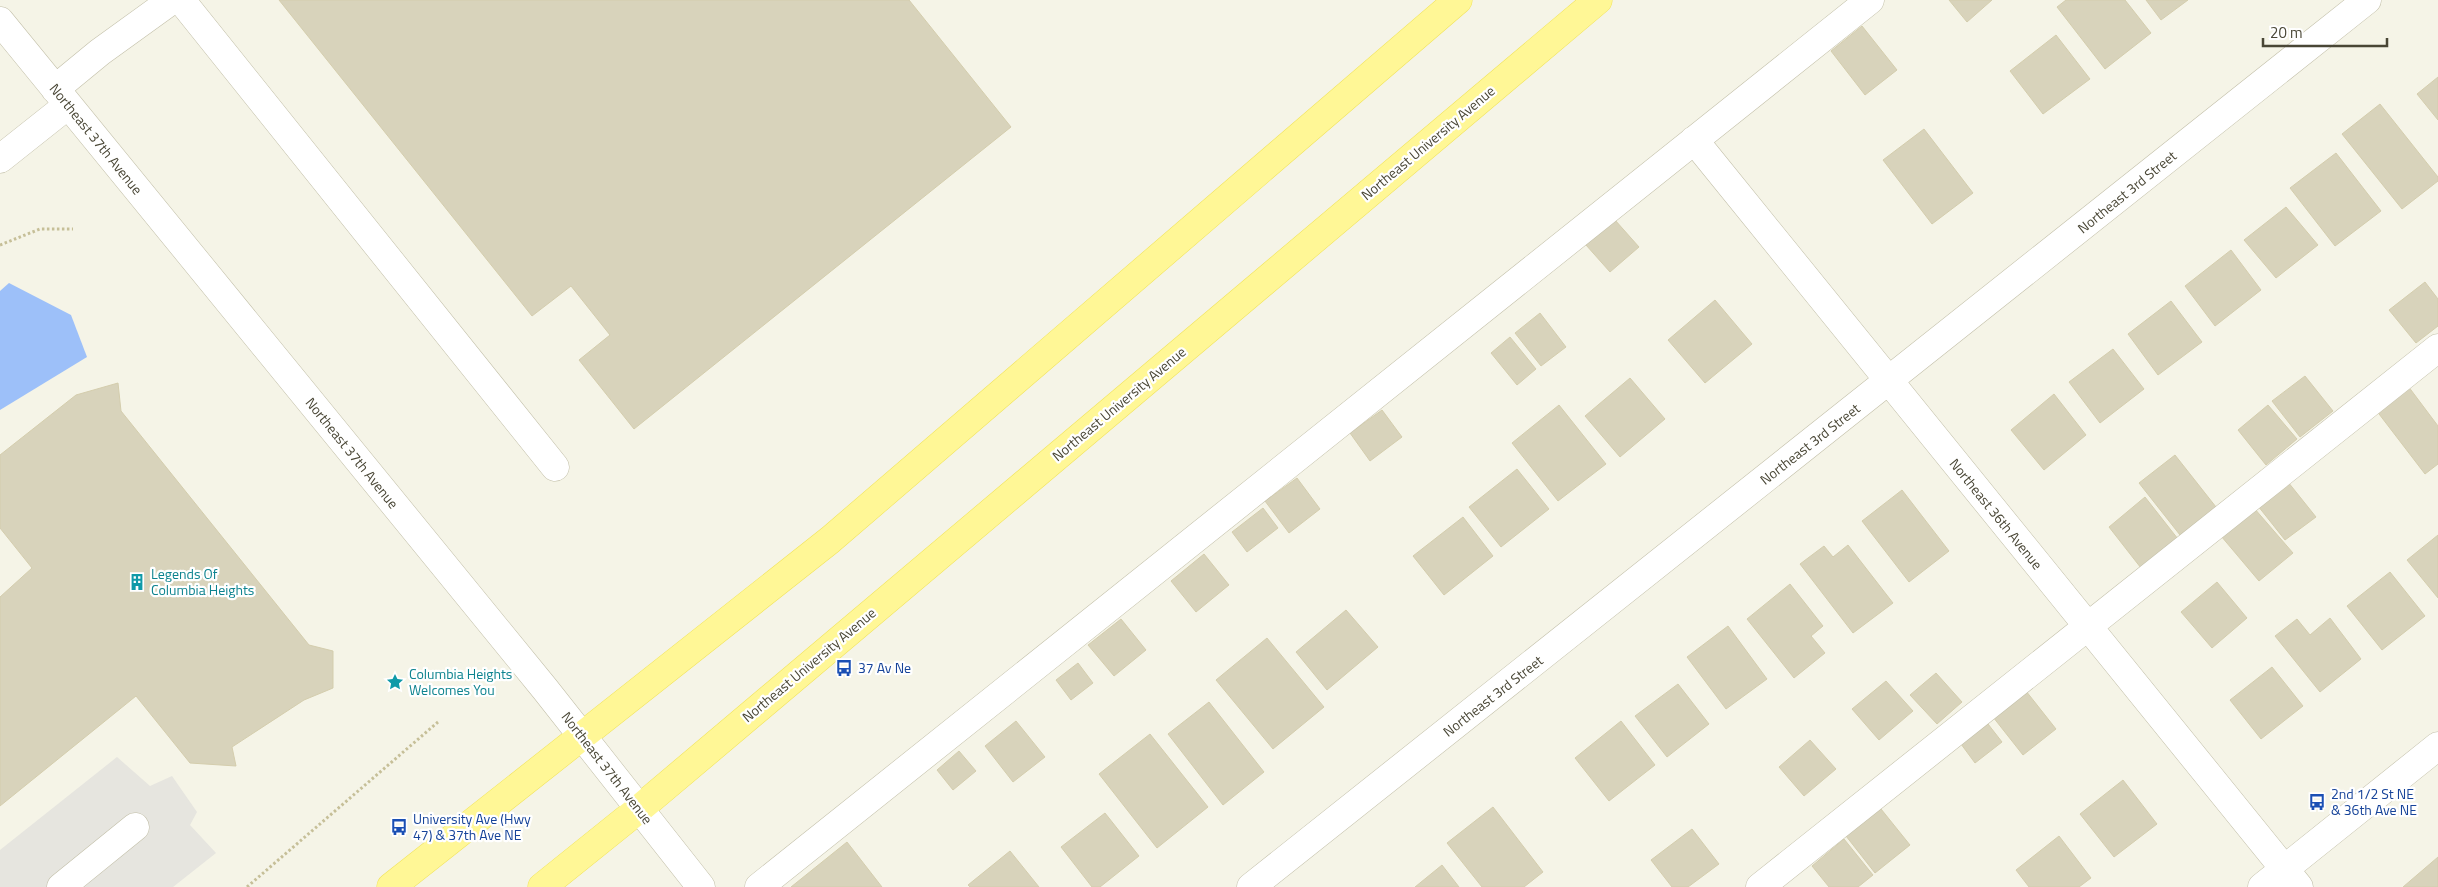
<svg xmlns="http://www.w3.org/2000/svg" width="2438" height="887" viewBox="0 0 2438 887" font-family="'Titillium Web',sans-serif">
<rect width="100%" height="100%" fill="#f5f4e7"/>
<path fill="#e6e5df" d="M117 757 150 786 172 776 197 812 190 825 216 853 173 887H0V850Z"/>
<path fill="#9dc0f9" d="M9 283 71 315 87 357 0 410V291Z"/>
<path fill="#d8d3bb" stroke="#d4cdad" d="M279 0H909L1011 127 634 429 579 360 610 335 571 286 532 316Z
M1949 0H1992L1967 22Z
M2066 0H2125L2151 33 2105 69 2057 7Z
M2146 0H2188L2161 20Z
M1862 26 1897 70 1865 95 1831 51Z
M2056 35 2090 79 2043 114 2010 71Z
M2438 77V120L2417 94Z
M2380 104 2438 177V181L2402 209 2342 134Z
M1924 129 1973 193 1932 224 1883 160Z
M2336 153 2381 211 2335 246 2290 188Z
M2286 207 2318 245 2276 278 2244 240Z
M1615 220 1639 247 1610 272 1586 245Z
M2231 250 2261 290 2215 326 2185 286Z
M2425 282 2438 299V326L2416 343 2389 310Z
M1715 300 1752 344 1705 383 1668 340Z
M2171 301 2202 342 2158 375 2128 334Z
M1540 313 1566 347 1541 366 1515 333Z
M1510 337 1536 369 1517 385 1491 353Z
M2113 349 2144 389 2100 423 2069 382Z
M2305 376 2333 411 2300 437 2272 401Z
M1630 378 1665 419 1620 457 1585 416Z
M118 383 121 411 309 645 333 651V688L304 700 232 747 236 766 190 763 136 696 0 806V597L32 568 0 528V455L76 395Z
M2408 386 2438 426V464L2425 474 2376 410Z
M2054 394 2086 435 2044 470 2011 430Z
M1559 405 1606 464 1558 501 1512 443Z
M2268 405 2297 439 2266 465 2238 430Z
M1382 410 1402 437 1370 461 1350 433Z
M2175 455 2216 507 2180 535 2139 483Z
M1517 469 1549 509 1501 547 1469 507Z
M1297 478 1320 509 1289 533 1265 501Z
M2288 482 2316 517 2285 540 2258 506Z
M1902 490 1949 551 1909 582 1862 521Z
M2145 497 2178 539 2141 568 2109 527Z
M1263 508 1278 528 1247 552 1232 532Z
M2254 508 2293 553 2259 581 2221 536Z
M1463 517 1493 556 1444 595 1413 556Z
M2438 535V598L2407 560Z
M1848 545 1893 603 1853 633 1800 564 1824 546 1833 557Z
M1204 554 1229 585 1196 612 1171 581Z
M2390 572 2425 616 2382 650 2347 606Z
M2217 582 2247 618 2212 648 2181 612Z
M1790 584 1823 626 1811 636 1825 653 1794 678 1747 619Z
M1346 610 1378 647 1327 690 1296 652Z
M2330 618 2361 659 2320 692 2275 636 2297 619 2310 635Z
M1121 619 1146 650 1114 676 1088 645Z
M1728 626 1767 679 1726 709 1687 657Z
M1267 638 1324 707 1273 749 1216 680Z
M1078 663 1093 683 1071 700 1056 680Z
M2272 667 2303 706 2261 739 2230 700Z
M1936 673 1962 702 1937 724 1910 695Z
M1886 681 1913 711 1879 740 1852 709Z
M1678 684 1709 724 1667 757 1635 716Z
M2026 691 2056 729 2023 755 1993 717Z
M1209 702 1264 772 1223 805 1168 734Z
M1016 721 1045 757 1013 782 985 746Z
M1621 721 1655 765 1609 801 1575 758Z
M1988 724 2002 742 1975 763 1961 744Z
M1150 734 1208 807 1157 848 1099 774Z
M1810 740 1836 769 1804 796 1779 767Z
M959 751 976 771 953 790 937 770Z
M2123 780 2157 824 2114 857 2080 814Z
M1493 807 1543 872 1524 887H1482L1447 843Z
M1881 809 1910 845 1875 873 1846 836Z
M1105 813 1139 856 1100 887H1092L1061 847Z
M1692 829 1719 864 1688 887H1672L1651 860Z
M2059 836 2091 878 2079 887H2029L2016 870Z
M1844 839 1873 875 1858 887H1829L1812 866Z
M847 842 882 887H791Z
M1010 851 1039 887H970L968 885Z
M2438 857V887H2403Z
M1442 865 1459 887H1415Z"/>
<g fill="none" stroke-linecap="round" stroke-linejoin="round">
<g stroke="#c2bfa8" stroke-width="29">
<path id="minor" d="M181 0 555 467
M0 21 545 689 701 887
M55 89 100 52 172 0
M1694 140 2299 887
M0 159 68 105
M61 887 135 827
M759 887 1870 0
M1251 887 2367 0
M1760 887 2438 348
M2262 887 2438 746"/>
</g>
<g stroke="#f1e359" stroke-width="29">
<path id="major" d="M391 887 830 540 1458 0
M542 887 639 809 1598 0"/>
</g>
<path stroke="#c6bf98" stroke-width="3" stroke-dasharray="2.5 2.5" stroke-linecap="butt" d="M0 245 40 229H73
M247 887 438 722"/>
<use href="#minor" stroke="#fff" stroke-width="28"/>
<use href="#major" stroke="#fff796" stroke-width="28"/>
</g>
<defs>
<g id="building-bare" transform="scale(1.35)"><path d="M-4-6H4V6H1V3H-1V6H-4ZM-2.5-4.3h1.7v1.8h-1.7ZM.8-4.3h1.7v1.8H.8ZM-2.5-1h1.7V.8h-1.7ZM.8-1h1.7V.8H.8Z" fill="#0f9aa8" stroke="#fff" stroke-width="2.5" paint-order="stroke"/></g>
<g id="bus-bare" transform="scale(1.35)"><path d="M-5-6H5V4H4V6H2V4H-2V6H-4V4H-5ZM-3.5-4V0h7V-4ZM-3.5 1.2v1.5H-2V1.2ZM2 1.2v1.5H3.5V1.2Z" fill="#1a4fb4" stroke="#fff" stroke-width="2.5" paint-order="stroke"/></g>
<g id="sight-bare" transform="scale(1.35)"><path d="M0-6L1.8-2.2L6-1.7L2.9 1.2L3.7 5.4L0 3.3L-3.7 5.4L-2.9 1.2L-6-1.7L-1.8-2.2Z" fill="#0f9aa8" stroke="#fff" stroke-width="2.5" paint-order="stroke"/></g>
</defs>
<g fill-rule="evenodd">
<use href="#building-bare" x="137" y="582"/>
<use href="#bus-bare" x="844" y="668"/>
<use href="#sight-bare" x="395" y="682"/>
<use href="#bus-bare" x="2317" y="802"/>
<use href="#bus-bare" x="399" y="827"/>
</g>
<g text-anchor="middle" stroke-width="4.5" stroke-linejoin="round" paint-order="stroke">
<g font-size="14" fill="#494635" stroke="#fff">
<text transform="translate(96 139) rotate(51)" y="5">Northeast 37th Avenue</text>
<text transform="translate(1428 143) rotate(-40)" y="5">Northeast University Avenue</text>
<text transform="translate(2127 192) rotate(-39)" y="5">Northeast 3rd Street</text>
<text transform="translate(1119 404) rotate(-40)" y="5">Northeast University Avenue</text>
<text transform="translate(1810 444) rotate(-38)" y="5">Northeast 3rd Street</text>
<text transform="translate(352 453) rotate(51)" y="5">Northeast 37th Avenue</text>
<text transform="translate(1996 514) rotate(51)" y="5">Northeast 36th Avenue</text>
<text transform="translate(809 665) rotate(-40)" y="5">Northeast University Avenue</text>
<text transform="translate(1493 696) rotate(-38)" y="5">Northeast 3rd Street</text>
<text transform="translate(607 768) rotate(52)" y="5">Northeast 37th Avenue</text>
</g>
<g font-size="14" fill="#0d838f" stroke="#fff" text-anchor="start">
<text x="151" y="579">Legends Of<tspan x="151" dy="16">Columbia Heights</tspan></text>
<text x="409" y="679">Columbia Heights<tspan x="409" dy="16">Welcomes You</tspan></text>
</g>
<g font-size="14" fill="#164399" stroke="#fff" text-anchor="start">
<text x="858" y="673">37 Av Ne</text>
<text x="2331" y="799">2nd 1/2 St NE<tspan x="2331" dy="16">&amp; 36th Ave NE</tspan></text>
<text x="413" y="824">University Ave (Hwy<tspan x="413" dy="16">47) &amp; 37th Ave NE</tspan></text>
</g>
</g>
<path d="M2263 38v8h124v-8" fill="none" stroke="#494635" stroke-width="2.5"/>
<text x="2270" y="38" font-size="15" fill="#494635" stroke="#ffffff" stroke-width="4" paint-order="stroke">20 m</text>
</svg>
